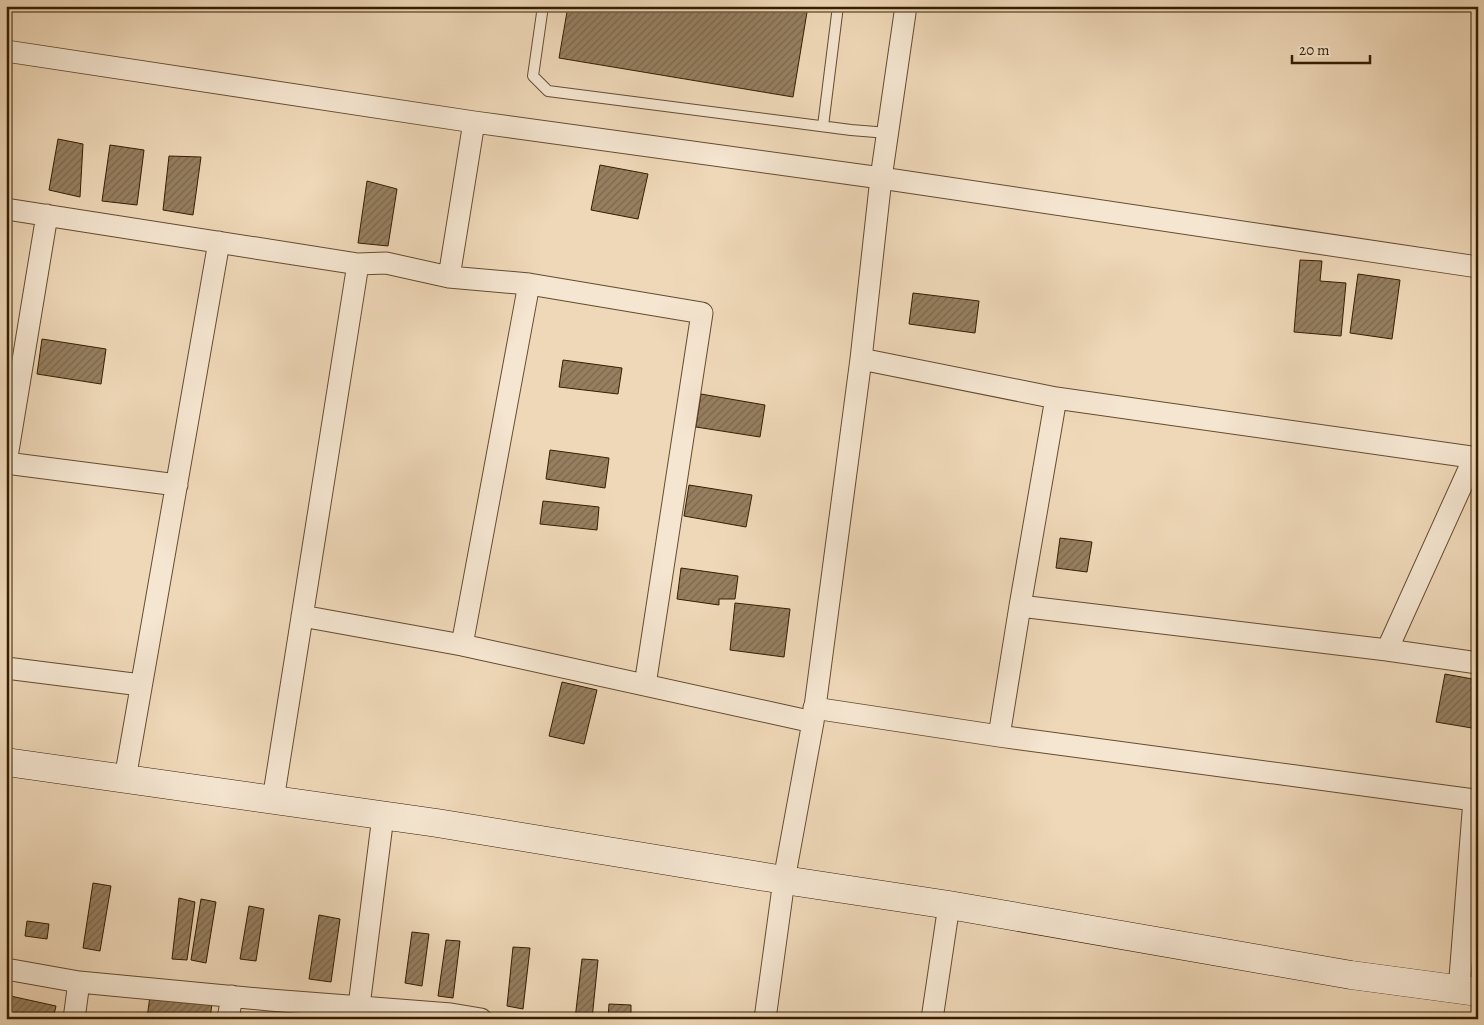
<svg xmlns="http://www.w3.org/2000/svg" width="1484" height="1025" viewBox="0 0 1484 1025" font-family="Alegreya,serif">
<defs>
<pattern id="building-hatch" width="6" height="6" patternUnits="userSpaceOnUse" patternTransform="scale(1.25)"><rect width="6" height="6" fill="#967f60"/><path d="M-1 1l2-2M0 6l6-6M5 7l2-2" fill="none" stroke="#7b674d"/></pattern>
</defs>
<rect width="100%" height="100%" fill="#efd8b8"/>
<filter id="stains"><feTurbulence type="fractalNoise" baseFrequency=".004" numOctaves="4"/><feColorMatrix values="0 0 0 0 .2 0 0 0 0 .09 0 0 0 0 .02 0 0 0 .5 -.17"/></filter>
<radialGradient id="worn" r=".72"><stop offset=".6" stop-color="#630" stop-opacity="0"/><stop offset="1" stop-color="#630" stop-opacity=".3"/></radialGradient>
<path fill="url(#building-hatch)" stroke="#351e00" d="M568 6H808L793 97 559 58Z
M58 139 83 144 80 197 49 190Z
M110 145 144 150 137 205 102 201Z
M169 156 201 157 193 215 163 210Z
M600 165 648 174 638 219 591 210Z
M367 181 397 189 388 246 358 243Z
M1300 260 1322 261 1320 281 1346 283 1341 336 1294 332Z
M1358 274 1400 280 1392 339 1350 333Z
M913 293 979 301 975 333 909 324Z
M42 339 106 349 101 384 37 374Z
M563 360 622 368 618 394 559 387Z
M701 394 765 405 760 437 696 427Z
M550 450 609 458 605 488 546 479Z
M689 485 752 495 746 527 684 516Z
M543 501 599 507 597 530 540 524Z
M1060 538 1092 542 1087 572 1056 568Z
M681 568 738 576 735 599H719V605L677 599Z
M735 603 790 609 784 657 730 650Z
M1445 674 1478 680V729L1436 722Z
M562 682 597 690 584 744 549 736Z
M93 883 111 886 100 951 83 948Z
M179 898 195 902 187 960 172 959Z
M201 899 216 902 206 963 191 960Z
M249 906 264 909 256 961 240 959Z
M319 915 340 919 331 982 309 979Z
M27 921 49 924 47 939 25 936Z
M412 932 429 934 422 986 405 983Z
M446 940 460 941 453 998 438 996Z
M513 947 530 948 523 1009 507 1006Z
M582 959 598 960 592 1019H575Z
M6 995 56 1006 53 1019H29L6 1016Z
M150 996 212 1003 210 1019 147 1018Z
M609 1004 631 1005V1019H608Z"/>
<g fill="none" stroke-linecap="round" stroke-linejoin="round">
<g stroke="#644c2e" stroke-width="12">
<path id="lane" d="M543 6 533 76 548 91 851 130 888 133
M823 126 838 6"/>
</g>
<g stroke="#644c2e" stroke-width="23">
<path id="street" d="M6 51 474 122 881 178 1478 267
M6 209 358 264 386 263 449 277 529 284 462 645 813 722
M449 277 474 122
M529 284 702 313 645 685
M861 359 1056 398 1020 606 1387 650 1478 663
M1056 398 1478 458
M6 463 47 215
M6 463 177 485
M302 616 462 645
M1387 650 1474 458
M6 668 141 685
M814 708 999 736 1474 800 1459 990
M999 736 1020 606
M125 779 219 242
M273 800 358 264
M6 969 79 982 270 1000 451 1014 481 1019
M359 1006 383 816
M74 1019 79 982
M228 1019 232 996
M765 1019 784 880 813 722 861 359 881 178 906 6
M932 1019 949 905"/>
</g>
<g stroke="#351e00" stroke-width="29">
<path id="secondary" d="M6 762 437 823 784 880 949 905 1351 975 1478 992"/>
</g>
<use href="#lane" stroke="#f5e6d1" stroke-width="10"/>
<use href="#street" stroke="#f5e6d1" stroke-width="21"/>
<use href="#secondary" stroke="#f5e6d1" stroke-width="28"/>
</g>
<rect width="1484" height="1025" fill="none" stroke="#efd8b8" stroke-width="25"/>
<rect x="8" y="8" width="1469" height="1010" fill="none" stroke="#351e00" stroke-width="2.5"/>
<rect x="12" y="12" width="1459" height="1000" fill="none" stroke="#351e00"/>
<path d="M1292 55v8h78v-8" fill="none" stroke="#351e00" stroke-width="2.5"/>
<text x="1299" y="55" font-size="15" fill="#351e00" stroke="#f5e6d1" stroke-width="4" paint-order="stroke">20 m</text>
<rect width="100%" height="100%" filter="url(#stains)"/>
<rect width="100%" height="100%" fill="url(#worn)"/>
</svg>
